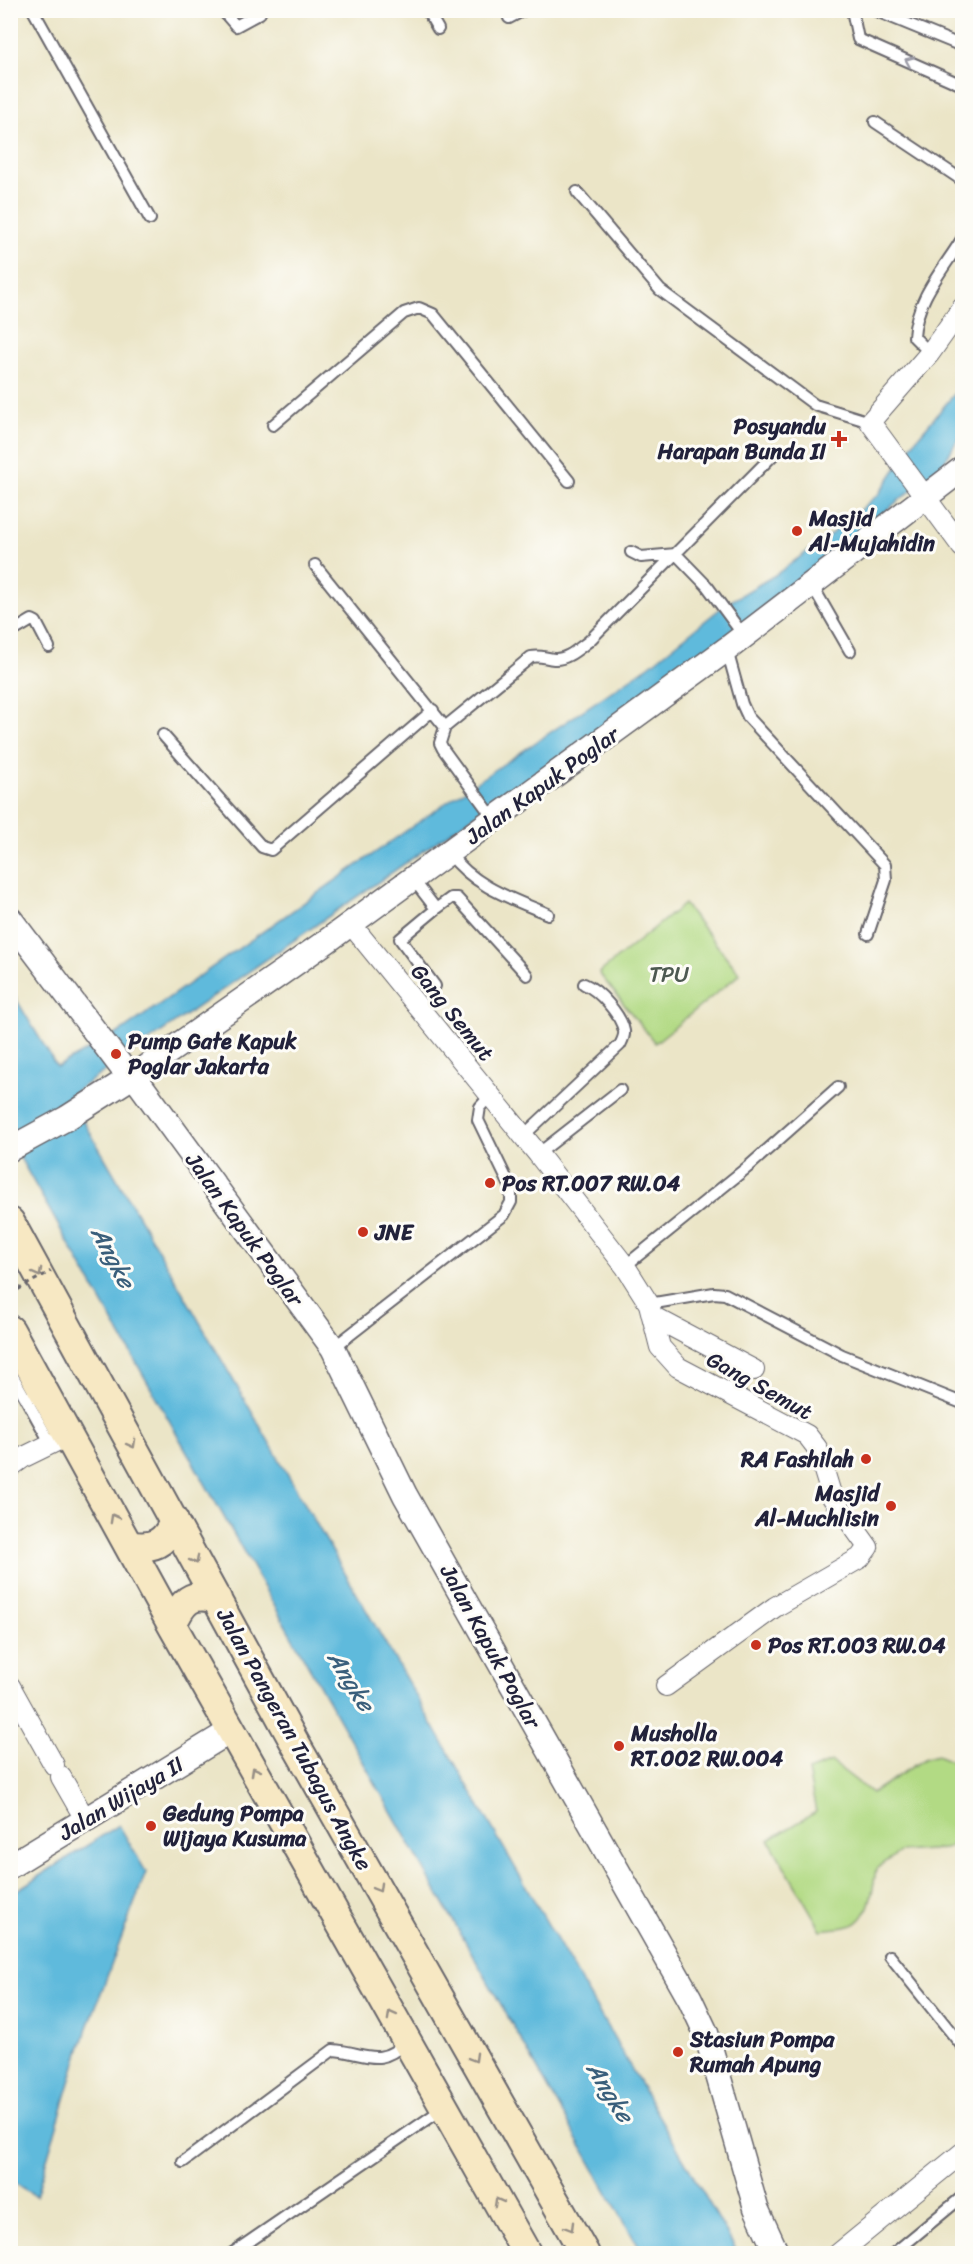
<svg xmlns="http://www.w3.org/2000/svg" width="973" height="2264" viewBox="0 0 973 2264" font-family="Sriracha,sans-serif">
<rect width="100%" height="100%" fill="#fdfcf7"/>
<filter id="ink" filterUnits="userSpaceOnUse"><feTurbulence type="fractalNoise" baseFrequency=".0167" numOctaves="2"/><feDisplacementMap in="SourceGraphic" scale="12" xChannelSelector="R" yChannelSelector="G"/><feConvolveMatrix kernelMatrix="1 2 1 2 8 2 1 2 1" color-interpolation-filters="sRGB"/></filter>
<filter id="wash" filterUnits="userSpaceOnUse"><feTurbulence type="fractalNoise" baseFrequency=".008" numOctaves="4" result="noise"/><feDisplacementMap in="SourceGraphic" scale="24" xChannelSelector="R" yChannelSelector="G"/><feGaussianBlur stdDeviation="1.35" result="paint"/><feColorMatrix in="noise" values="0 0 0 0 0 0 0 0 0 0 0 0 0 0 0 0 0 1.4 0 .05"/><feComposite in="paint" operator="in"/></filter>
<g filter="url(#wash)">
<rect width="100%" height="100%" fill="#ebe5c7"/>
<path fill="#b2da84" stroke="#6a7e60" stroke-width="1.5" d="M684 904 740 974 655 1043 599 973Z
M937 1755 952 1761 962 1781V1840L945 1849 900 1852 876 1869C873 1887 871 1921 849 1926 840 1929 830 1928 821 1930L769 1840 816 1812 808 1771 832 1762 872 1793 924 1759Z"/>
<path fill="#5ebadc" stroke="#406e8c" stroke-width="1.5" d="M962 385V432L942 466 745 623 657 689 69 1096 738 2253H642L11 1142 10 989 57 1067 120 1032 450 800 649 666 726 604 775 575 826 538 879 494 913 443Z
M119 1825 146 1872 80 2049 36 2196 11 2181V1894Z"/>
</g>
<g filter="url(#ink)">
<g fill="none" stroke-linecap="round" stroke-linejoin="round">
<g stroke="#68666c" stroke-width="14">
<path id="service" d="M33 10 150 219
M222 10 236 26 260 13
M427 10 438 29
M852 10 858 39 962 85
M874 10 962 46
M509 18 524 10
M875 122 962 180
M577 192 660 290 815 405 870 422
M930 353 914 337C916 299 943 270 962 239
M273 425 404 313 419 308 433 314 569 481
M631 552 641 557 676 554 707 586 744 636
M315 565 445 727 440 743 443 749 494 819
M812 585 850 651
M10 633 32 620 36 622 49 647
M727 650 742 704 748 717 885 865 886 880 868 934
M445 727 531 657C541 655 545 658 554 659 567 660 579 648 589 641L777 451
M163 735 262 847 271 850 433 710
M449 853C475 887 510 898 548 914
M413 879 436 909 400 939 435 986
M436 909 451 898H457L527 975
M523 1136 620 1045C622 1041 625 1036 624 1031 621 1015 599 990 584 984
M538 1154 620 1090
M625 1266 749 1166 838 1087
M649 1304 714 1293 725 1294 842 1355 962 1403
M333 1348 504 1215 511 1202V1188L478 1120 480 1107 490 1096
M10 1371 26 1399
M43 1390 26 1399 51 1444
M890 1956 962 2046
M183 2162 333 2050C365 2052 378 2069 406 2042
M231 2254 444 2108
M893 2254 962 2197"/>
</g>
<g stroke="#68666c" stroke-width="22">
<path id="minor" d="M962 308 930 353 870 422 962 547
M350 923 538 1154 625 1266 649 1304 660 1347 678 1367 807 1435 817 1448 832 1497 868 1547 860 1558 775 1607 666 1686
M652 1316 754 1370
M10 1467 24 1457 69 1435
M10 1686 54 1765
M61 1777 85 1819
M838 2254 962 2153"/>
</g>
<g stroke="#68666c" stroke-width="27">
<path id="tertiary" d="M10 919 130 1078
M134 1076 333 1348 405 1495 690 1999 706 2033 756 2208 777 2254
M10 1149 67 1118 144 1069 327 941 727 649 962 469
M10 1866 232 1730"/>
</g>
<g stroke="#68666c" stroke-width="32">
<path id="secondary" d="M10 1222 296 1745 585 2254
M10 1330 172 1625 527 2254
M129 1545C152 1550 166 1543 174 1521
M172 1625C182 1602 191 1591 217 1599"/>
</g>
<use href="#service" stroke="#fff" stroke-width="10"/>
<use href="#minor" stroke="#fff" stroke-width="20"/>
<use href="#tertiary" stroke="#fff" stroke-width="24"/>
<use href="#secondary" stroke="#f7e8c3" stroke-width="28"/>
<path stroke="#68666c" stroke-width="3" stroke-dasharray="4.5 4.5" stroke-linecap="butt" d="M10 1294 51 1271"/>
</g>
<defs><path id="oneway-chevron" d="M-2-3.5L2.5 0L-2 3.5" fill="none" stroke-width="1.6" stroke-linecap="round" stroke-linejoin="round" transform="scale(1.5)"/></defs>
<use stroke="#9c9ca7" href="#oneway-chevron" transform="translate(909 61) rotate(-157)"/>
<g stroke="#978f86">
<use href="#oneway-chevron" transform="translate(38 1273) rotate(61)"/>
<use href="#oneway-chevron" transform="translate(132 1444) rotate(61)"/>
<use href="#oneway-chevron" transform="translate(114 1518) rotate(-119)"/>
<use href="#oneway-chevron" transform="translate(195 1560) rotate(61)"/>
<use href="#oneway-chevron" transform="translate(255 1771) rotate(-119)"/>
<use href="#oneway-chevron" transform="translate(378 1888) rotate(60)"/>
<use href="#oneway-chevron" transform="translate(391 2015) rotate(-119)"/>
<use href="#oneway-chevron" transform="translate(474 2058) rotate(60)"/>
<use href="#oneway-chevron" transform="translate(498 2202) rotate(-119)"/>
<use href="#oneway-chevron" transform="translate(570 2227) rotate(60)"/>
</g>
</g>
<g fill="#c8321e" stroke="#fdfcf7" stroke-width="2">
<path d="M836 430h6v6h6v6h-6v6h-6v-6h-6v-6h6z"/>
<circle cx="797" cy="531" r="6"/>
<circle cx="116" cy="1054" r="6"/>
<circle cx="490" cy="1183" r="6"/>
<circle cx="363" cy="1232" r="6"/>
<circle cx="866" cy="1459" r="6"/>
<circle cx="891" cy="1506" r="6"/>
<circle cx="756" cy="1645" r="6"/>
<circle cx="619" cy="1746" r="6"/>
<circle cx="151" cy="1826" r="6"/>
<circle cx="678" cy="2052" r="6"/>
</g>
<g text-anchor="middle" stroke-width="6" stroke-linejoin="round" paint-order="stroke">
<g font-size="22" font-weight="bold" fill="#22223b" stroke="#fdfcf7" text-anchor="start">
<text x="826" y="434" text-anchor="end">Posyandu<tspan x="826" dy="25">Harapan Bunda II</tspan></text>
<text x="809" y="526">Masjid<tspan x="809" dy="25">Al-Mujahidin</tspan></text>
<text x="128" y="1049">Pump Gate Kapuk<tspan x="128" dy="25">Poglar Jakarta</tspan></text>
<text x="502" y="1191">Pos RT.007 RW.04</text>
<text x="375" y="1240">JNE</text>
<text x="854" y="1467" text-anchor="end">RA Fashilah</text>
<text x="879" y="1501" text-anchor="end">Masjid<tspan x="879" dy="25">Al-Muchlisin</tspan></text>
<text x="768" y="1653">Pos RT.003 RW.04</text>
<text x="631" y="1741">Musholla<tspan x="631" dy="25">RT.002 RW.004</tspan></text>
<text x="163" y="1821">Gedung Pompa<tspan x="163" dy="25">Wijaya Kusuma</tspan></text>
<text x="690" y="2047">Stasiun Pompa<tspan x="690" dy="25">Rumah Apung</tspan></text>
</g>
<g font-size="22" fill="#22223b" stroke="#fdfcf7">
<text transform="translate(542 785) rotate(-36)" y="8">Jalan Kapuk Poglar</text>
<text transform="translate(453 1012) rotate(51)" y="8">Gang Semut</text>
<text transform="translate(245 1229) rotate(54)" y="8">Jalan Kapuk Poglar</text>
<text transform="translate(760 1385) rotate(29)" y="8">Gang Semut</text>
<text transform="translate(491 1646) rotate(61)" y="8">Jalan Kapuk Poglar</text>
<text transform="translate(295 1739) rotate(61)" y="8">Jalan Pangeran Tubagus Angke</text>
<text transform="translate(121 1798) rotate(-31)" y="8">Jalan Wijaya II</text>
</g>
<g font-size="22" fill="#4d5951" stroke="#fdfcf7">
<text x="669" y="982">TPU</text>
</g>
<g font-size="24" font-style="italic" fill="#3a5f7b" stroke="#fdfcf7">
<text transform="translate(113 1257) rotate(62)" y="8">Angke</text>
<text transform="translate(351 1681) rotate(58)" y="8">Angke</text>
<text transform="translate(610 2092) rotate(58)" y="8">Angke</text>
</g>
</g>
<rect width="973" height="2264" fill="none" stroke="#fdfcf7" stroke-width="36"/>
</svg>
